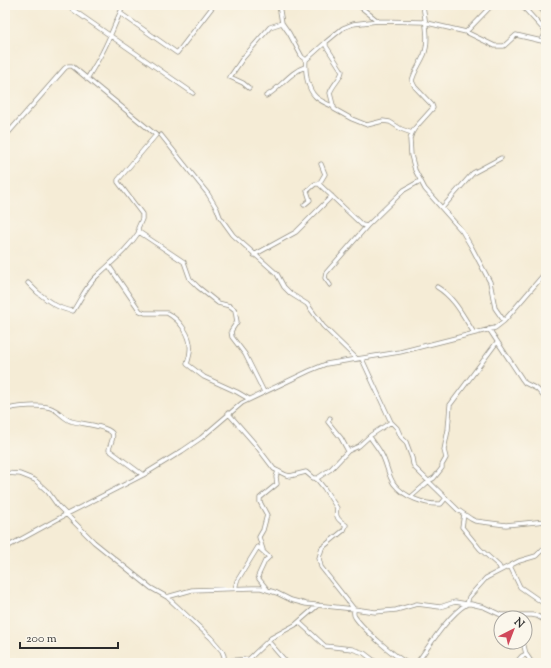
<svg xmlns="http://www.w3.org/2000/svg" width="551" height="668" viewBox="0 0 551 668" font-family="'Sorts Mill Goudy',serif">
<rect width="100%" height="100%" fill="#fbf7ec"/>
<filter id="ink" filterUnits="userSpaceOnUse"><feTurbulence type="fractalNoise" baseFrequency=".025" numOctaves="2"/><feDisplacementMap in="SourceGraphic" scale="8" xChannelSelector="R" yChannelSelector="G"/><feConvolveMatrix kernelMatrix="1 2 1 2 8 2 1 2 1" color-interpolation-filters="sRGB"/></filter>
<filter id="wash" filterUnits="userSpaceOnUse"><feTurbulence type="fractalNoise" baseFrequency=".012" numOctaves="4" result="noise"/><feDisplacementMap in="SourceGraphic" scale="16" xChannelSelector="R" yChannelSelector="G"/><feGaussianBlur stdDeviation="0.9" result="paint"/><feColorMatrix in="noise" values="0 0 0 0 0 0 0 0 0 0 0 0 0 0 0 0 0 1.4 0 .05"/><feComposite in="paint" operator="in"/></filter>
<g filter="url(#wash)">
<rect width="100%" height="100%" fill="#f5ecd6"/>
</g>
<g filter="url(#ink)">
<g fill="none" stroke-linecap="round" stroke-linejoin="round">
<g stroke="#908c80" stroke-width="5">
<path id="minor" d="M66 5 193 93
M279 5 282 23 289 33 302 57 306 60
M358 5 378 21
M423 5C425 21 430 40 424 55 420 64 414 72 412 81L415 87 432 105 433 108 415 128 412 133 410 139 411 155 415 170 425 189 462 231 472 248 490 282 495 308 504 321
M520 5 526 10 546 32 542 40
M537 5 546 14
M120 13 177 53 214 5
M466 32 492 5
M326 42V46L342 71C341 79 333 84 330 93L334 109 352 119 367 125 383 121 390 122 401 129 412 133
M87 79C92 70 98 61 103 51 111 36 116 20 124 5
M249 88 243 83 230 77 243 58 270 27 282 23
M266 96C280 89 289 72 305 67
M334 107C318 100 311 97 307 79 306 73 305 67 306 60L326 42 343 28 353 24 378 21 423 22 466 32 495 46H504L516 35 546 42
M5 134 9 132 65 68 68 66H72L156 135 118 180V182L142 214V219L138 228 139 232 184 262 190 279 198 287 218 303 230 306 235 310 237 322 231 331 232 337 245 354 264 392
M161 135 208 194 217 209 220 217 233 235 277 274 284 287 291 294 307 304 323 326 357 359
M319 184 325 174 321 164
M304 205 310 200 307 191 315 184H319L362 225 367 226 404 190 420 181
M442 208 473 173 501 158
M254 255 296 232 332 196
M109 266 140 311 145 313H167C180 320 192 336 190 351 190 356 188 360 187 364L204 377 237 392 249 399
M28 283C38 294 57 310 73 311 81 299 87 284 98 275 113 261 128 249 139 232
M330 285 325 278 326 273 367 226
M437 287C455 298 463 316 474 333
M489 329 522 379 525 383 537 389 546 399
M362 359 391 422 397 428 401 437 406 442 412 458 413 464 415 468 458 510 471 519 475 521 506 525 546 521
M5 410C15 406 44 404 53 409 60 412 64 419 71 421 80 424 105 425 112 433 115 438 109 446 109 450L143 475
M228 413 255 444 274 469 286 475 290 476 306 472 313 478H316L324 488 337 508C335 517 338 520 346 525L344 530 322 548 319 558 321 567 354 609C354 612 353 615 355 617 363 629 394 656 407 663
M330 418 328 422 341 438 348 451
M370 437C374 443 379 449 382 455 387 464 388 476 394 484 404 497 425 505 441 504L446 498
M5 473 20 474 35 480 48 492 58 506 94 542 151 588 167 597 211 638 222 651 224 656V663
M316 479 331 469 348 451 359 446 371 435 391 422
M411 497 429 481 434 478 442 468V465L446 458 444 450 448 430 450 405 497 342
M464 514 462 527 480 549 499 566 501 570
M5 548 67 514 143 475 182 451 201 438 242 403 309 371 326 364 400 352 495 328 504 321 546 272
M263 550 259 537 263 530 267 515 260 502V498L277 484 276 477 278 471
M510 566 520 587 546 605
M235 589 237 581 258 547 269 557 265 561 258 576 259 579 267 589
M167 597 192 590 252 588H261L277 593 291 600 306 604 354 609 375 612 396 610 417 604 440 607 455 602 467 604H471L484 607 501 615H532L537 616 546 621
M299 622 325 646 352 649 364 653 377 663
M268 641 287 663
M523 642 526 654 532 663
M224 661 249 659 271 638 295 625 318 605
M417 663C429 646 449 614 467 604L469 597 486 578 519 561 536 556 546 546
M516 663 522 656 526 654"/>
</g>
<use href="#minor" stroke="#fff" stroke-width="3.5"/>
</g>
</g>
<rect width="551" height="668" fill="none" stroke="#fbf7ec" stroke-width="20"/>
<g transform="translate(513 630) rotate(42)"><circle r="19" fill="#fbf7ec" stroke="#a8a59f"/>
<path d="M0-3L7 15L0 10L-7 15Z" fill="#d1495b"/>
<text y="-6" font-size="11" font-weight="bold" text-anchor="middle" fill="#2b2b2b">N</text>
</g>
<path d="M20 642v6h98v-6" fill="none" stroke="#2b2b2b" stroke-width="2"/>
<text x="26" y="642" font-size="12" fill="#2b2b2b" stroke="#fbf7ec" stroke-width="3" paint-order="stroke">200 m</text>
</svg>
